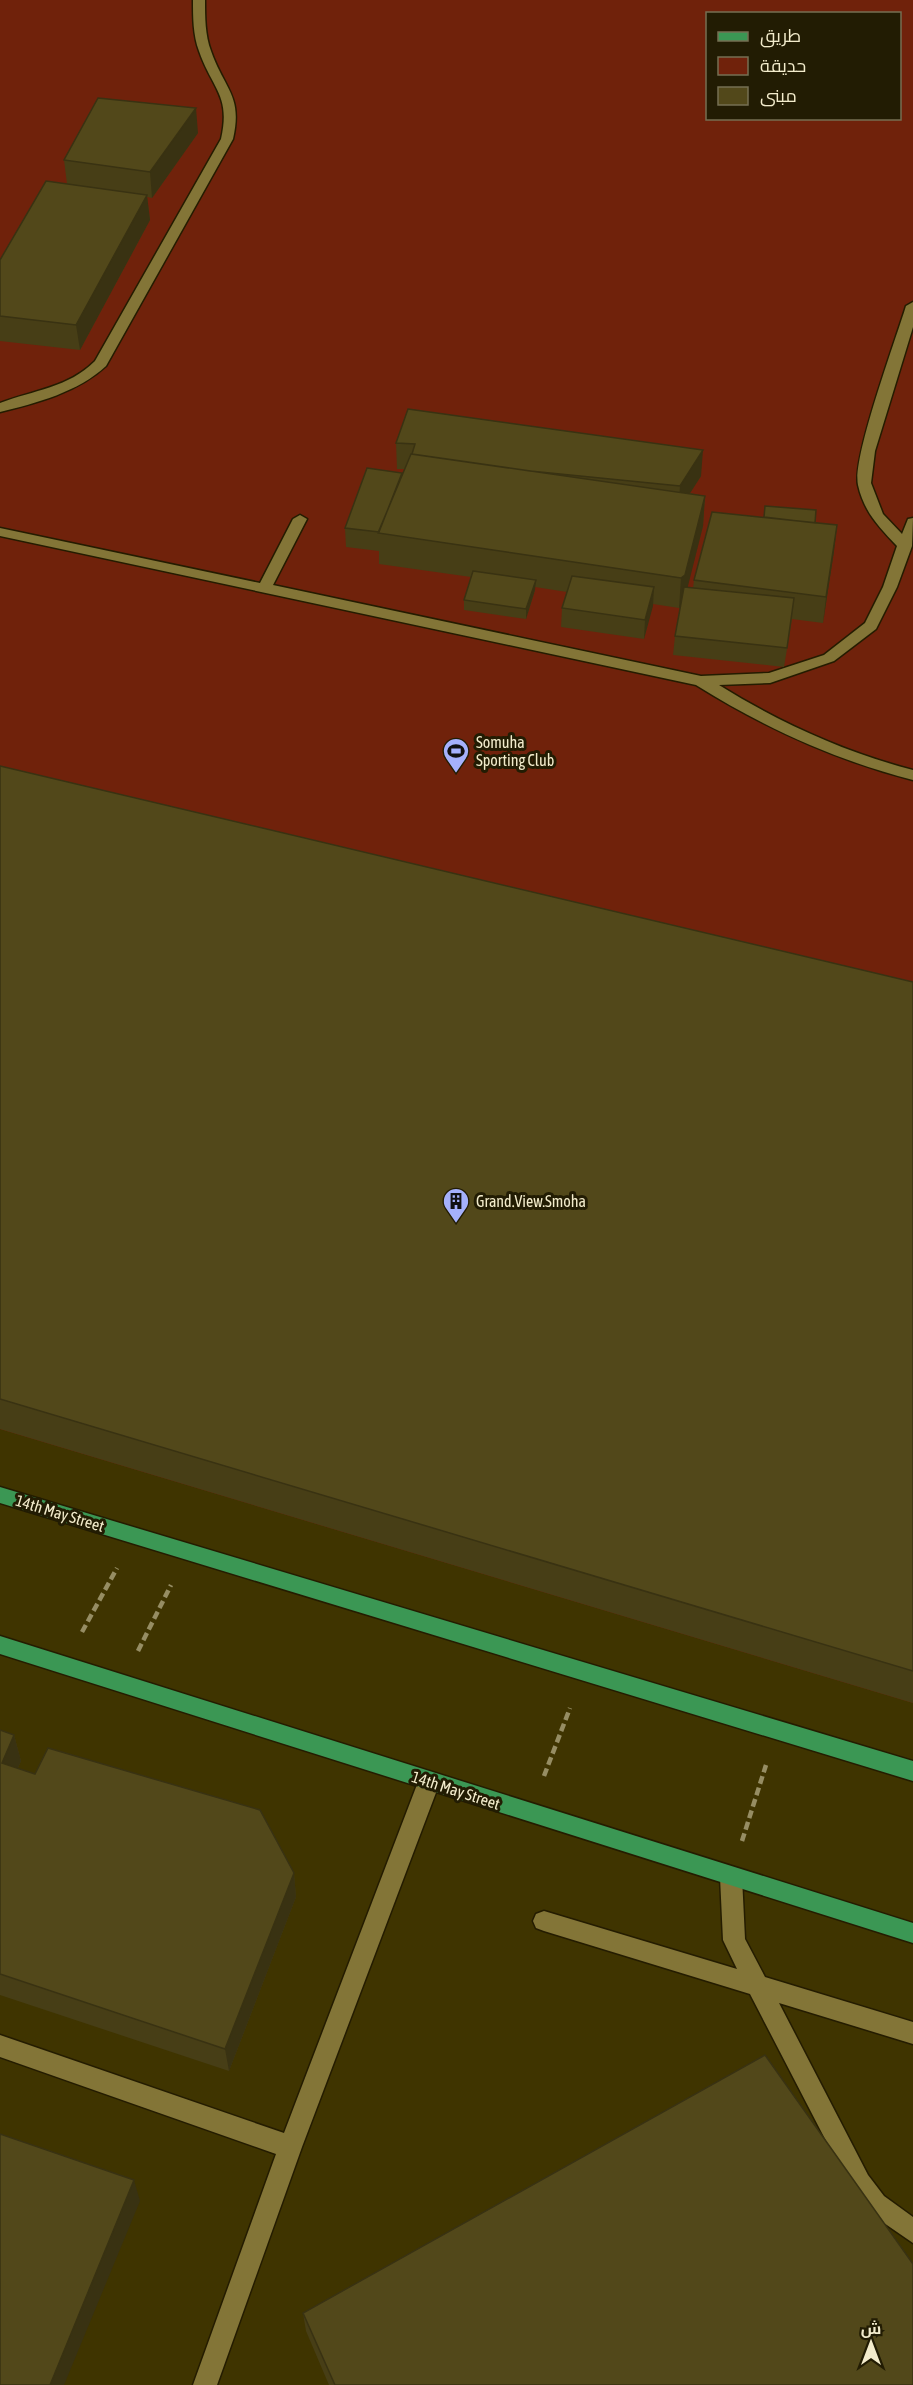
<svg xmlns="http://www.w3.org/2000/svg" width="913" height="2385" viewBox="0 0 913 2385" font-family="'Asap Condensed',Cairo,sans-serif">
<rect width="100%" height="100%" fill="#3f3400"/>
<path fill="#70220b" fill-rule="evenodd" d="M0 0H913V1703L0 1429ZM708 14H900V118H708Z"/>
<g fill="none" stroke-linecap="round" stroke-linejoin="round">
<g stroke="#241c00" stroke-width="3">
<path id="minor" d="M193 0H205C205 17 205 35 211 51 224 89 243 95 233 139L106 366C78 392 37 403 0 412V403C34 390 68 388 95 361L221 139C231 95 212 89 199 51 193 35 193 17 193 0Z
M913 302V327L875 451 871 483 883 514 902 534 908 519 913 518 912 546 897 587 876 629 834 661 770 683 719 685C780 723 844 752 913 770V780C835 760 765 728 696 685L0 536V528L260 583 293 519 300 515 307 519 273 585 701 676 769 673 824 655 865 623 883 587 897 546C879 527 864 512 858 485 852 458 896 339 906 306Z
M429 1772 436 1775 440 1782 302 2147 217 2385H193L276 2154 0 2057V2035L284 2133 418 1782 422 1775Z
M731 1867 739 1870 742 1877 745 1939 765 1977 913 2022V2044L779 2003 868 2175 884 2196 913 2217V2243L868 2212 852 2191 750 1994 544 1931 536 1928 533 1921 536 1914 544 1911 737 1969 723 1940 720 1877 723 1870Z"/>
</g>
<g stroke="#241c00" stroke-width="3">
<path id="major" d="M0 1487 913 1761V1781L0 1503Z
M0 1636 913 1923V1943L0 1654Z"/>
</g>
<path stroke="#968d63" stroke-width="4.5" stroke-dasharray="8 4" stroke-linecap="butt" d="M82 1632 117 1568
M138 1651 171 1585
M544 1776 570 1708
M742 1841 766 1765"/>
<use href="#minor" fill="#837537" fill-rule="evenodd"/>
<use href="#major" fill="#3b9754" fill-rule="evenodd"/>
</g>
<path fill="#473e16" d="M198 133 152 198 147 197 150 220 80 350 0 341V260L67 184 64 160Z
M408 409 701 476 690 493 705 496 703 526 687 587 693 588 694 580 764 517 765 506 815 523 834 551 823 623 792 619 784 667 673 655 675 636 680 607 679 608 653 604 644 639 561 627 562 608 567 592 535 587V590L526 619 464 610V600L471 577 379 564V551L346 547 345 528 402 474 405 469H397L396 443Z
M0 766 913 982V1703L0 1429Z
M0 1730 14 1735 21 1761 18 1768 294 1873 296 1897 229 2071 0 1995Z
M303 2313 913 2385H329L306 2331Z"/>
<path fill="#393212" d="M196 108 198 133 152 198 150 172Z
M147 195 150 220 80 350 76 325Z
M703 450 701 476 678 512 680 486Z
M705 496 703 526 683 606 679 608 681 578Z
M837 525 834 551 823 623 826 597Z
M536 580 535 590 526 619V609Z
M654 587 653 606 644 639 645 620Z
M14 1735 21 1761 9 1788 2 1763Z
M294 1873 296 1897 229 2071 225 2049Z
M134 2180 140 2201 64 2385H50Z"/>
<path fill="#52481a" stroke="#393212" stroke-width="1.5" d="M98 98 196 108 150 172 64 160Z
M46 181 147 195 76 325 0 316V260Z
M408 409 703 450 680 486 530 471 412 454 415 444 396 443Z
M411 454 705 496 685 575 681 578 378 533Z
M367 468 402 473 379 532 345 528Z
M765 506 816 510 815 523 764 517Z
M712 512 837 525 826 597 694 580Z
M473 571 536 580 526 609 464 600Z
M572 576 654 587 645 620 562 608Z
M684 587 794 598 787 648 675 636Z
M0 766 913 982V1671L0 1399Z
M0 1730 14 1735 2 1763 35 1774 48 1748 260 1810 294 1873 225 2049 0 1974Z
M765 2055 913 2264V2385H335L303 2313Z
M0 2134 134 2180 50 2385H0Z"/>
<defs>
<g id="stadium-pin" transform="scale(1.35)"><path d="M0 17L-7.5 6A9.5 9.5 0 1 1 7.5 6Z" fill="#a5b1fc" stroke="#221c03"/><path d="M0-5a6.5 5 0 1 0 0 10a6.5 5 0 1 0 0-10ZM-3.5-1.8h7v3.6h-7Z" fill="#111"/></g>
<g id="building-pin" transform="scale(1.35)"><path d="M0 17L-7.5 6A9.5 9.5 0 1 1 7.5 6Z" fill="#a5b1fc" stroke="#221c03"/><path d="M-4-6H4V6H1V3H-1V6H-4ZM-2.5-4.3h1.7v1.8h-1.7ZM.8-4.3h1.7v1.8H.8ZM-2.5-1h1.7V.8h-1.7ZM.8-1h1.7V.8H.8Z" fill="#111"/></g>
</defs>
<g fill-rule="evenodd">
<use href="#stadium-pin" x="456" y="751"/>
<use href="#building-pin" x="456" y="1201"/>
</g>
<g text-anchor="middle" stroke-width="6" stroke-linejoin="round" paint-order="stroke">
<g font-size="16" fill="#f3eccc" stroke="#221c03" text-anchor="start">
<text x="476" y="748">Somuha<tspan x="476" dy="18">Sporting Club</tspan></text>
<text x="476" y="1207">Grand.View.Smoha</text>
</g>
<g font-size="16" fill="#f3eccc" stroke="#221c03">
<text transform="translate(60 1513) rotate(17)" y="6">14th May Street</text>
<text transform="translate(456 1790) rotate(18)" y="6">14th May Street</text>
</g>
</g>
<rect x="706" y="12" width="195" height="108" fill="#221c03" stroke="#766f53" stroke-width="1.5"/>
<rect x="718" y="32" width="30" height="9" fill="#3b9754" stroke="#766f53" stroke-width="1.5"/>
<text x="760" y="42" font-size="18" fill="#f3eccc">طريق</text>
<rect x="718" y="57" width="30" height="18" fill="#70220b" stroke="#766f53" stroke-width="1.5"/>
<text x="760" y="72" font-size="18" fill="#f3eccc">حديقة</text>
<rect x="718" y="87" width="30" height="18" fill="#52481a" stroke="#766f53" stroke-width="1.5"/>
<text x="760" y="102" font-size="18" fill="#f3eccc">مبنى</text>
<g transform="translate(871 2343)" stroke="#221c03" stroke-width="4.5" paint-order="stroke">
<path d="M0-4.5L10 22L0 15L-10 22Z" fill="#f3eccc"/>
<text y="-9" font-size="16" font-weight="bold" text-anchor="middle" fill="#f3eccc">ش</text>
</g>
</svg>
